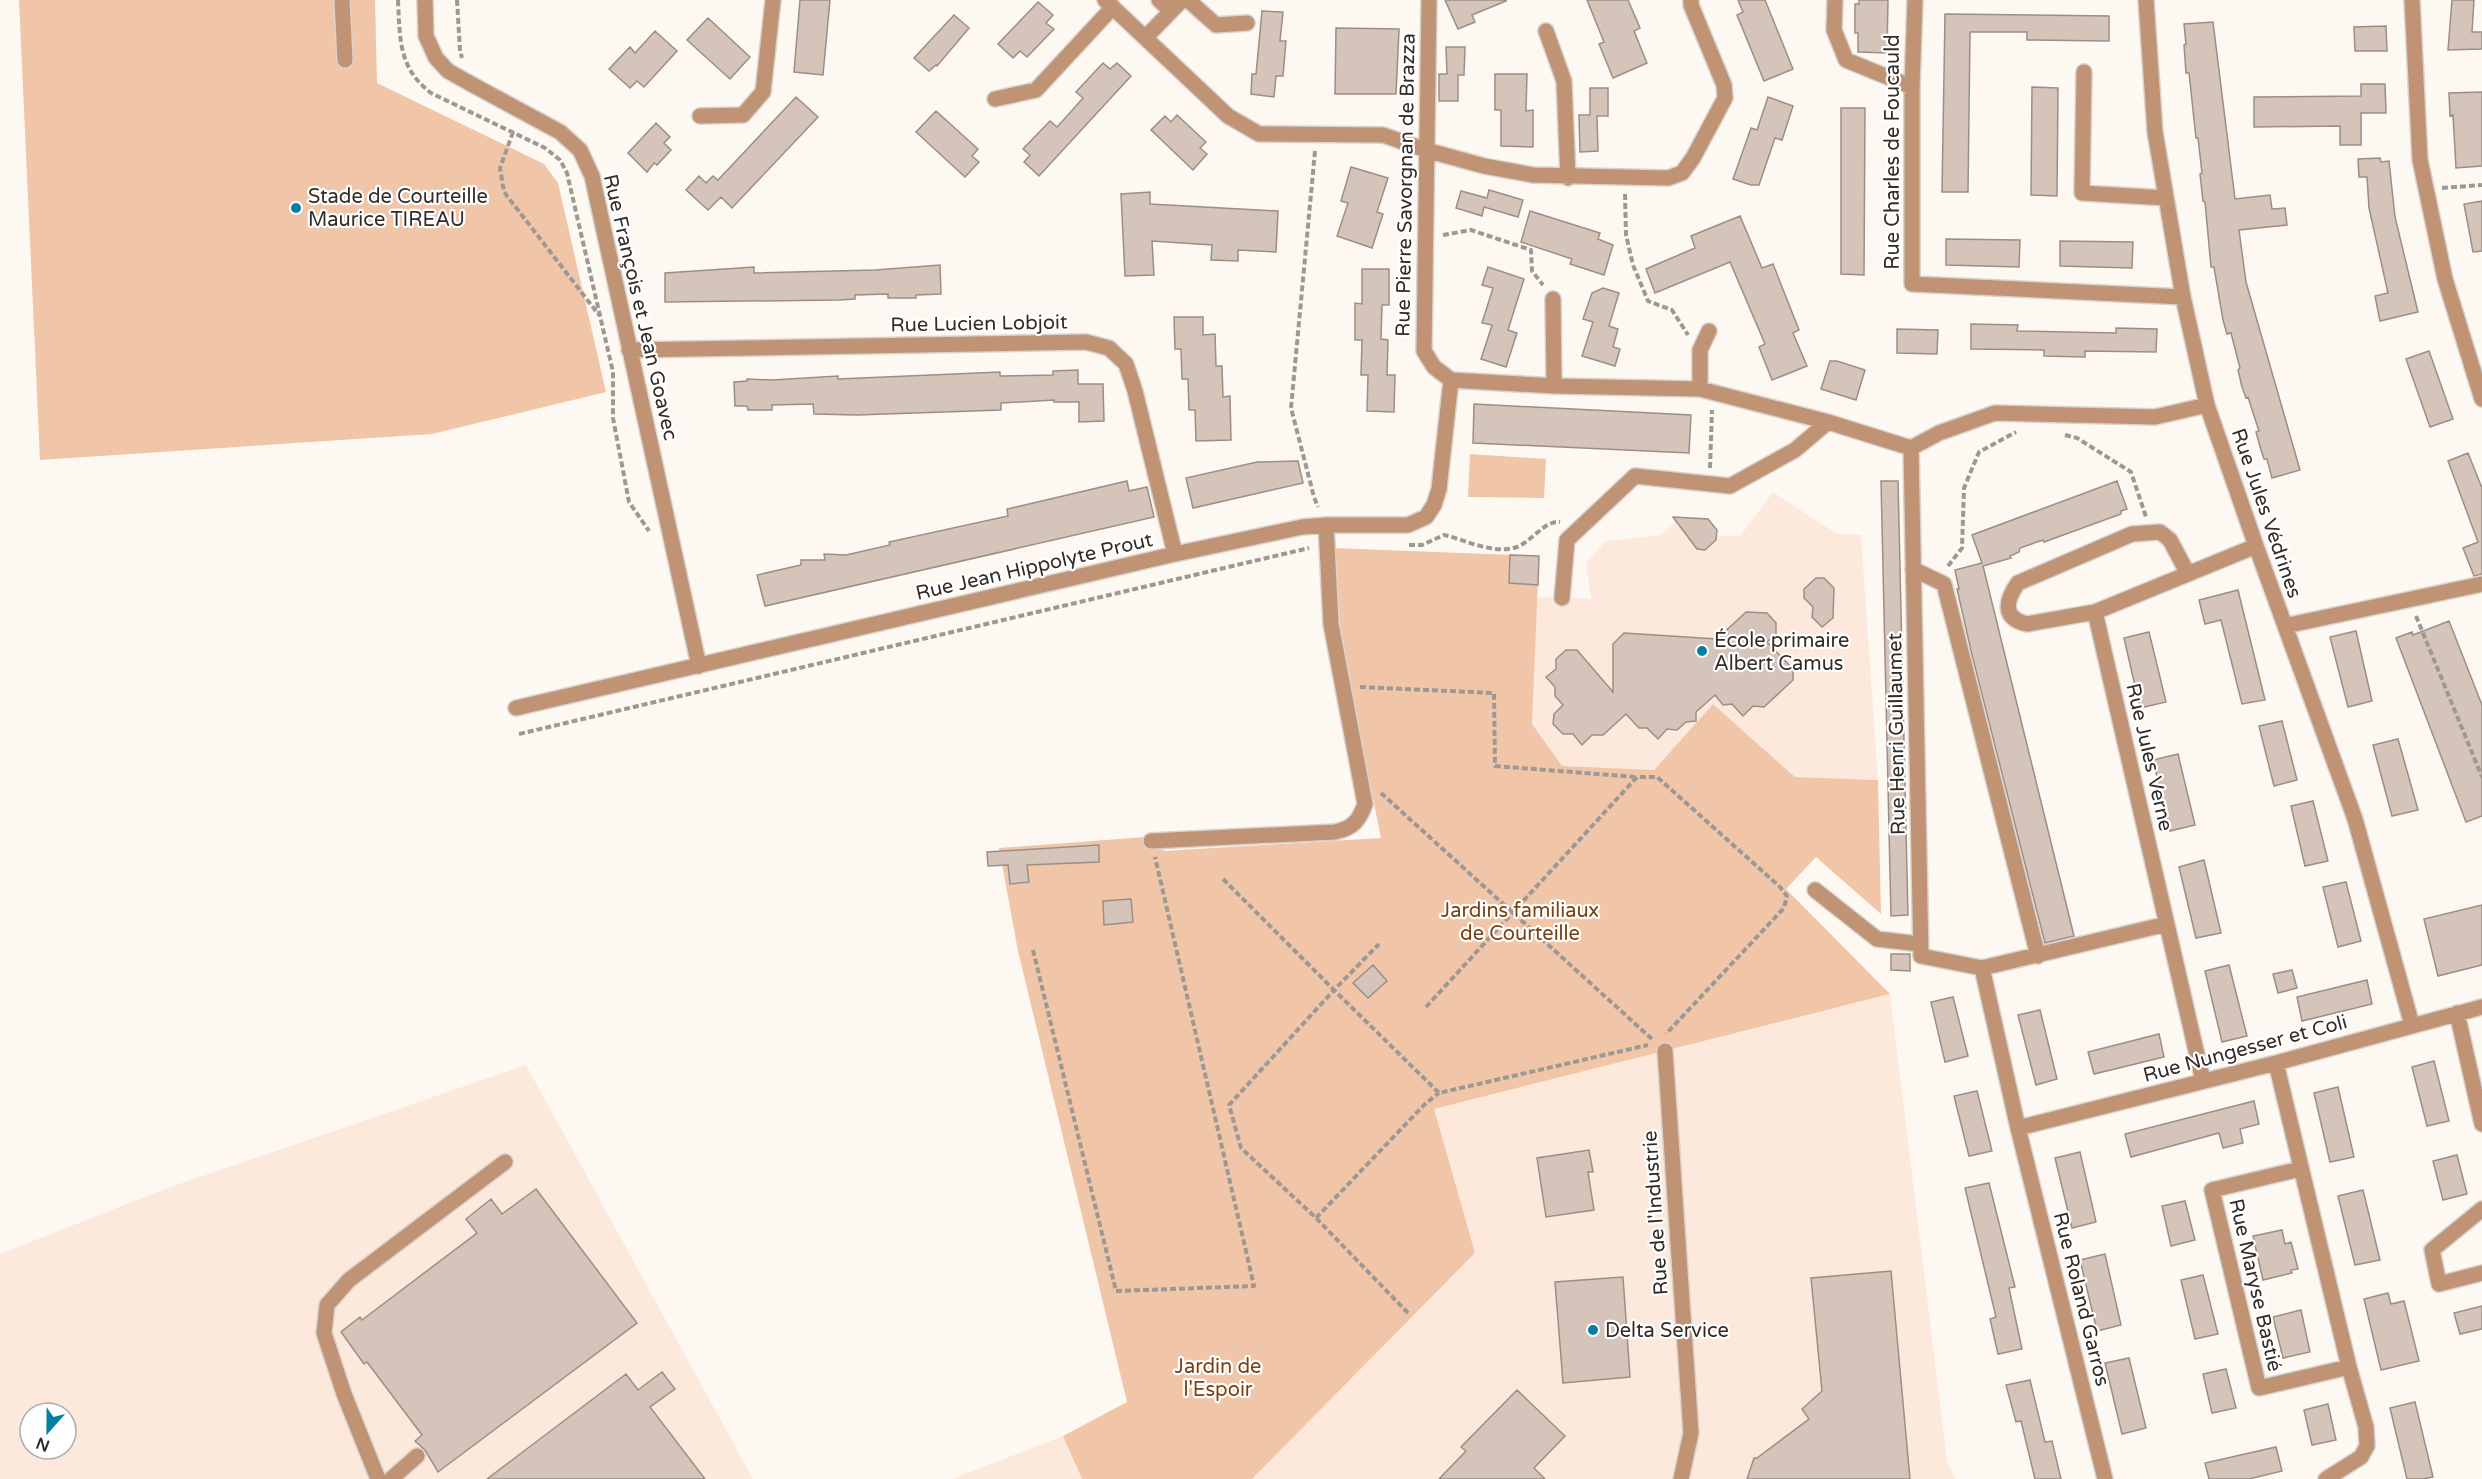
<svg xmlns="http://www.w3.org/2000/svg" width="2482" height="1479" viewBox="0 0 2482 1479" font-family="'Varela Round',sans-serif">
<rect width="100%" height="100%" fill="#fef8f3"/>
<path fill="#fce9dc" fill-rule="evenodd" d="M1773 492 1837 534 1861 535 1878 780 1795 777 1713 704 1654 770 1562 767 1532 724 1537 597 1591 599 1586 563 1606 541 1661 535 1680 518 1708 519 1717 530V536H1740Z
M1890 994 1947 1461 1955 1479H1252L1475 1253 1433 1109Z
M526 1065 753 1479H0V1254L165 1189ZM30 1413H66V1449H30Z
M1063 1436 1082 1479H952Z"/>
<path fill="#f1c5a7" d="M19 0H375L377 83 544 164 558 183 606 392 432 434 40 460Z
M1470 454 1546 459 1544 498 1468 497Z
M1333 548 1539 556 1532 724 1562 766 1654 770 1713 704 1795 777 1878 780 1881 914 1816 857 1786 889 1890 994 1434 1109 1475 1253 1252 1479H1082L1063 1436 1127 1402 1018 951 999 848 1159 836 1164 851 1381 838 1340 635Z"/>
<path fill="#d4c4b9" stroke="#9d8e84" stroke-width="1.5" d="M800 0H830L823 75 794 72Z
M1445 0H1506V1L1472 15 1475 22 1458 29Z
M1587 0H1628L1640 28 1634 31 1647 63 1613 78 1599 44 1604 42Z
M1738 0H1765L1793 69 1764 81 1737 15 1743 12Z
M1859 0H1888L1887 53 1858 52V33H1855V4H1859Z
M2452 0H2474L2472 32H2482V49L2448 50Z
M1038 2 1053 15 1046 23 1054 29 1027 57 1020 51 1013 58 998 44Z
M1262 11 1283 12 1280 41H1286L1283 76H1276L1274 97 1251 94 1252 74H1256Z
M1945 14 2109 16V41L2027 40V32H1970L1968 192H1942Z
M954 15 969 28 937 66 936 65 929 71 914 58Z
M708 18 750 57 730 79 687 40Z
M2213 22 2235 199 2270 195 2272 209 2285 208 2287 225 2239 230 2246 282 2300 470 2272 478 2267 459H2264L2261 450 2256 432 2259 431 2248 397 2246 398 2242 387 2238 370 2240 368 2231 333 2227 334 2223 320 2214 267H2211L2205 202 2203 201 2200 174 2202 173 2198 138H2196L2189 73H2186L2184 45 2186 44 2184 24Z
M2386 26 2387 51H2355L2354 27Z
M1336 28 1399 29 1396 94H1335Z
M655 31 677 51 644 87 637 81 630 88 609 69 630 47 635 53Z
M1446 47H1465L1464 75H1458V101H1439V74H1447Z
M1103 63 1110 69 1117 63 1131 76 1039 176 1024 162 1030 155 1023 149 1050 121 1057 127 1068 115 1083 98 1076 92Z
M1495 74H1527L1526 111 1533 110V147L1501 146V110H1495Z
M2361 84H2385L2386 113H2361V145H2340V126L2254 127V97L2361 96Z
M2032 87 2058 88 2057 196 2031 195Z
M1590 88H1608V116H1597L1598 151 1580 152 1579 115H1590Z
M2482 92V166L2456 168 2453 115 2450 116 2449 93Z
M796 97 818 117 732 208 721 197 708 210 686 190 699 176 706 183 713 176 718 180Z
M1768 97 1793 106 1782 140 1775 138 1759 185H1751L1733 179 1751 128 1757 130Z
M1841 108H1865L1864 275 1841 274Z
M936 111 978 149 972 156 979 162 965 177 916 132Z
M1177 115 1206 142 1200 148 1207 154 1193 170 1151 130 1165 116 1171 122Z
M656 123 670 137 664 143 671 150 657 165 654 163 647 172 628 153Z
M2380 158 2381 162 2389 161 2395 217 2418 312 2380 321 2375 296 2388 293 2369 208 2367 177H2359L2358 159Z
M1351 167 1388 178 1377 212 1383 214 1372 248 1337 236 1348 203 1341 201Z
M1489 190 1523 200 1518 217 1484 207 1482 216 1456 208 1461 191 1487 198Z
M1150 192V204L1278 211 1276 252 1238 250V261L1211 260 1212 245 1152 241 1154 275 1125 276 1121 194Z
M2482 201V251L2473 252 2464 204Z
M1530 211 1600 233 1598 239 1613 245 1604 275 1570 264 1572 259 1521 242Z
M1740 216 1762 268 1773 264 1799 330 1793 333 1807 366 1772 380 1759 347 1765 344 1730 262 1655 293 1646 269 1695 248 1691 236Z
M1946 239 2020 240 2019 267 1946 265Z
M2060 241 2133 242 2132 268 2060 266Z
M940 265 941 294 916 295V298H888V294L855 295V299L839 300 665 302V273L754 267V273L875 270Z
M1488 267 1524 279 1508 330 1517 333 1506 367 1481 359 1492 325 1482 323 1493 288 1482 285Z
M1362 269H1389V305H1382L1381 339 1388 340 1387 375H1395L1394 412 1367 411 1368 375H1361L1362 340H1355V303L1362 304Z
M1603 288 1619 293 1609 326 1618 329 1613 347 1620 349 1615 366 1582 356 1593 322 1583 319 1592 293Z
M1174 317H1203V335L1215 334 1216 366H1222L1223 397 1230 396 1231 440 1196 441 1195 410H1189L1188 379H1182L1181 349H1175Z
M1971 324 2018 325 2017 331 2116 333V328L2157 329 2156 352 2085 351V357L2044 356V350L1971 349Z
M1897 329 1938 330 1937 354 1897 353Z
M2429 351 2453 419 2430 427 2406 359Z
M1830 361H1837L1865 370 1856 400 1821 389Z
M1078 370V384H1103L1104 421 1079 422V402H1054V400L1001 403V410L857 415 814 414 813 404 772 405V410H748L747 406H735L734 382 747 381V379L772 380 838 376V379L1000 372V376L1053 375V371Z
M1474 404 1691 415 1689 453 1473 443Z
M2468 453 2482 488V574L2474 576 2463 548 2478 542 2448 461Z
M1298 461 1303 483 1193 508 1186 478 1257 462Z
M1127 481 1129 491 1147 487 1154 517 765 606 757 575 801 565V560H825L824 554 846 555 890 545 889 542 1008 516 1007 509Z
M1881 481H1898L1908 915 1891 916Z
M2117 481 2127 509 2121 511V514L2044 542 2043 540 2020 548 2019 552 2010 556 2011 558 1983 566 2074 936 2045 943 1972 655 1957 589H1959L1955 570 1982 563 1972 535Z
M1673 517 1708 519 1717 530 1716 540 1705 550 1697 549Z
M1510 555 1539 556 1538 585 1509 583Z
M1816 578H1824L1834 588 1833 618 1822 627 1812 617 1813 607 1804 598V589Z
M2238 590 2265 700 2242 704 2221 620 2205 624 2199 600Z
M1746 612 1767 613 1776 623V634L1767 642 1793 669V680L1764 707 1753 706 1743 716 1732 704 1723 705 1715 695 1696 712V721L1686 722 1677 730 1667 729 1658 739 1647 728H1639L1626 714 1603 735H1592L1582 745 1573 734H1563L1553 724 1554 714 1563 705 1555 696V687L1546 677 1556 669V659L1566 650H1577L1613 692V644L1624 633 1717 639Z
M2449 621 2482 705V816L2466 822 2396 638 2412 632 2413 635Z
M2356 631 2372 701 2348 707 2330 637Z
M2149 632 2166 702 2140 708 2124 638Z
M2282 721 2297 780 2274 786 2259 726Z
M2398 739 2418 810 2392 816 2373 745Z
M2178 754 2195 825 2170 831 2153 760Z
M2313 801 2328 861 2305 866 2291 806Z
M1099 845V862L1027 865 1029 882 1010 884 1008 865 988 866 987 852Z
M2204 860 2221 933 2196 938 2179 867Z
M2346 882 2361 941 2338 947 2323 887Z
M1131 899 1133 922 1104 925 1103 901Z
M2482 905V965L2438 976 2424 919Z
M1891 954H1910V971L1891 970Z
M1373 965 1387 981 1368 998 1353 983Z
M2229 965 2247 1036 2222 1042 2205 971Z
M2292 970 2297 988 2278 993 2273 974Z
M2367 980 2372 1004 2302 1021 2297 997Z
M1953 997 1968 1056 1945 1062 1931 1002Z
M2040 1010 2057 1079 2036 1085 2018 1015Z
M2159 1034 2164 1057 2094 1074 2088 1052Z
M2434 1061 2449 1121 2427 1126 2412 1067Z
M2338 1087 2354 1157 2330 1162 2314 1093Z
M1977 1091 1992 1151 1969 1156 1954 1096Z
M2254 1101 2259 1124 2240 1129 2243 1143 2223 1148 2219 1133 2131 1157 2125 1134Z
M1589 1150 1593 1172H1588L1594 1210 1546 1217 1537 1158Z
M2080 1152 2096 1222 2072 1228 2055 1158Z
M2457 1155 2467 1194 2443 1200 2433 1161Z
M1989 1183 2015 1287 2009 1288 2022 1349 1998 1354 1990 1319 1996 1317 1965 1188Z
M536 1189 637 1323 438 1472 425 1450 415 1441 422 1435 367 1362 364 1364 341 1332 360 1317 362 1320 477 1233 466 1219 491 1199 502 1214Z
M2363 1190 2380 1260 2355 1265 2338 1196Z
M2185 1201 2195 1240 2171 1246 2162 1206Z
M2282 1230 2285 1244 2291 1242 2298 1269 2291 1270 2292 1273 2263 1280 2253 1236Z
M2105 1254 2121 1325 2097 1331 2080 1260Z
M1891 1271 1910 1479H1747L1754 1458H1757L1809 1419 1802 1409 1822 1391 1811 1278Z
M2203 1275 2218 1334 2195 1339 2181 1280Z
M1623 1277 1630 1377 1563 1383 1555 1282Z
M2388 1293 2391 1304 2404 1301 2419 1361 2381 1370 2364 1299Z
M2482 1306V1329L2460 1334 2454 1313Z
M2301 1310 2310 1352 2283 1358 2273 1317Z
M2129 1358 2146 1428 2122 1434 2105 1363Z
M2226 1369 2236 1408 2212 1413 2203 1374Z
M662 1372 675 1389 650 1407 705 1479H487L626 1374 638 1390Z
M2030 1380 2045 1442 2052 1441 2061 1479H2035L2021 1421 2016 1422 2006 1385Z
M1517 1390 1565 1436 1534 1468 1545 1479H1439L1466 1451 1461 1447Z
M2415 1402 2433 1477 2423 1479H2407L2390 1408Z
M2328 1404 2336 1440 2312 1445 2304 1410Z
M2276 1447 2282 1471 2249 1479H2209L2205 1463Z"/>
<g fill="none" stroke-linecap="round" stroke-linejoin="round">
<g stroke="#d9d3ce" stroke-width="18">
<path id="minor" d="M342 0 345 60
M425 0 426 36 436 58 448 71 473 85 560 132 580 150 592 176 699 666
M1105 0 1228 116 1259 134 1383 135 1426 150 1484 166 1533 175 1668 178 1682 173 1693 158 1725 98 1724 85 1691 5V0
M1159 0 1171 11
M1188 0 1216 25 1247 23
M1429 0 1424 351 1434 367 1451 380 1554 386 1700 389 1828 422 1911 448 1939 433 1995 413 2155 417 2207 405
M1835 0 1834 30 1846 60 1912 87
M1915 0 1912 87V284L2183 297
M2146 0 2155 132 2183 297 2207 405 2256 546 2355 819 2412 1025
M2412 0 2420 160 2445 279 2482 399
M1546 31 1564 81 1568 178
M1145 38 1182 0
M2084 72 2082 193 2166 198
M995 99 1036 90 1113 7
M700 116 743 115 763 92 773 0
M1553 299 1554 386
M629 350 1086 342 1109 348 1126 364 1135 391 1175 554
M1700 389V350L1709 331
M1911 448 1921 956 1982 968 2018 1128 2105 1479
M1913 569 1944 584 2038 956
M1562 598 1567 540 1635 476 1730 486 1795 450 1828 422
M2095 612 2027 624C2001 618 2006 600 2018 583L2132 534 2160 532 2170 540 2188 574
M2285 626 2482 584
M516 708 1175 554 1302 527 1326 525H1408L1426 517 1434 505 1439 489 1451 380
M1151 841 1335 832C1353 828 1359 821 1365 804L1331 624 1326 525
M1815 890 1877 939 1920 944
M1982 968 2167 924
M2457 1013 2482 1124
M1665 1051 1691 1433 1681 1479
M2276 1063 2349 1367 2366 1427 2367 1446 2361 1457 2326 1479
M2203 1081 2095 612 2256 546
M2018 1128 2276 1063 2482 1007
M2300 1169 2212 1190 2259 1388 2349 1367
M2482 1209 2432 1250 2439 1284 2482 1273
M378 1479 344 1394 324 1333 327 1305 349 1280 505 1162
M391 1479 417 1456"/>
</g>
<path stroke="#9e9894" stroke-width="4" stroke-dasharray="6 3" stroke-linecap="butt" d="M398 0C400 38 398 68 431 93L545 148 560 160 567 173 613 372V418L629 502 649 531
M457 0 460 51 462 58
M513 132 500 168 504 192 599 315
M1315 151 1291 408 1314 497 1318 507
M2442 188 2482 185
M1625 194 1626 235 1633 265 1648 301 1672 310 1688 335
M1443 235 1471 230 1531 250 1532 271 1543 285
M2065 435 2077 438 2131 472 2146 517
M1710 468 1712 410
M1409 545H1422L1444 535C1466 540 1493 555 1517 547 1531 542 1545 520 1560 522
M1948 566 1962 548 1964 488 1979 452 2016 432
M2416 616 2482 777
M1360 687 1494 693 1495 766 1636 777
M519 734 1309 548
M1381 793 1653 1040
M1223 879 1334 990 1379 944
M1033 950 1116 1291 1254 1286 1155 857
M1426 1007 1637 777H1657L1780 887 1787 896 1784 908 1666 1034
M1316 1218 1426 1103 1439 1093
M1408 1313 1316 1218 1241 1148 1229 1105 1334 990 1439 1093 1648 1045"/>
<use href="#minor" stroke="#c09375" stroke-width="15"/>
</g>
<g fill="#067ea5" stroke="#fff" stroke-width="2">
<circle cx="296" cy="208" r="6"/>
<circle cx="1702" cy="651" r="6"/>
<circle cx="1593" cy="1330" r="6"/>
</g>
<g text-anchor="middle" stroke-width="4.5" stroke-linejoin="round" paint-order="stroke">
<g font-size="20" fill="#322c28" stroke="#fff">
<text transform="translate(1892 152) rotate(-90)" y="7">Rue Charles de Foucauld</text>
<text transform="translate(1405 185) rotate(-89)" y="7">Rue Pierre Savorgnan de Brazza</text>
<text transform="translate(641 307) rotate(77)" y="7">Rue François et Jean Goavec</text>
<text transform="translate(979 323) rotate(-1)" y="7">Rue Lucien Lobjoit</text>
<text transform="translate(2267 513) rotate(71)" y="7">Rue Jules Védrines</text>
<text transform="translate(1034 566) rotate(-13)" y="7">Rue Jean Hippolyte Prout</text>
<text transform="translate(1896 734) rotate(-91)" y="7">Rue Henri Guillaumet</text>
<text transform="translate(2150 757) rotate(77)" y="7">Rue Jules Verne</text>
<text transform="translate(2245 1048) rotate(-15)" y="7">Rue Nungesser et Coli</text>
<text transform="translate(1655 1213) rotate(-94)" y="7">Rue de l'Industrie</text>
<text transform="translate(2256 1285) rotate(77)" y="7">Rue Maryse Bastié</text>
<text transform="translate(2082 1299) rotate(76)" y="7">Rue Roland Garros</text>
</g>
<g font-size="20" fill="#322c28" stroke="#fff" text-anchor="start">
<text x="308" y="203">Stade de Courteille<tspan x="308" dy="23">Maurice TIREAU</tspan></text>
<text x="1714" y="647">École primaire<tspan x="1714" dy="23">Albert Camus</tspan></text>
<text x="1605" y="1337">Delta Service</text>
</g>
<g font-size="20" fill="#7b4211" stroke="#fff">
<text x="1520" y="917">Jardins familiaux<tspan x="1520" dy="23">de Courteille</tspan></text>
<text x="1218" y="1373">Jardin de<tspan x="1218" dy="23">l'Espoir</tspan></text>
</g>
</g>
<g transform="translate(48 1431) rotate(201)"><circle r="28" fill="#ffffff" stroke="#adaba9" stroke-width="1.5"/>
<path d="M0-4.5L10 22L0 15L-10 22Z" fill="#067ea5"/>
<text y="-9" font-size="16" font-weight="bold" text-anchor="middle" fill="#322c28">N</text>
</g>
</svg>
